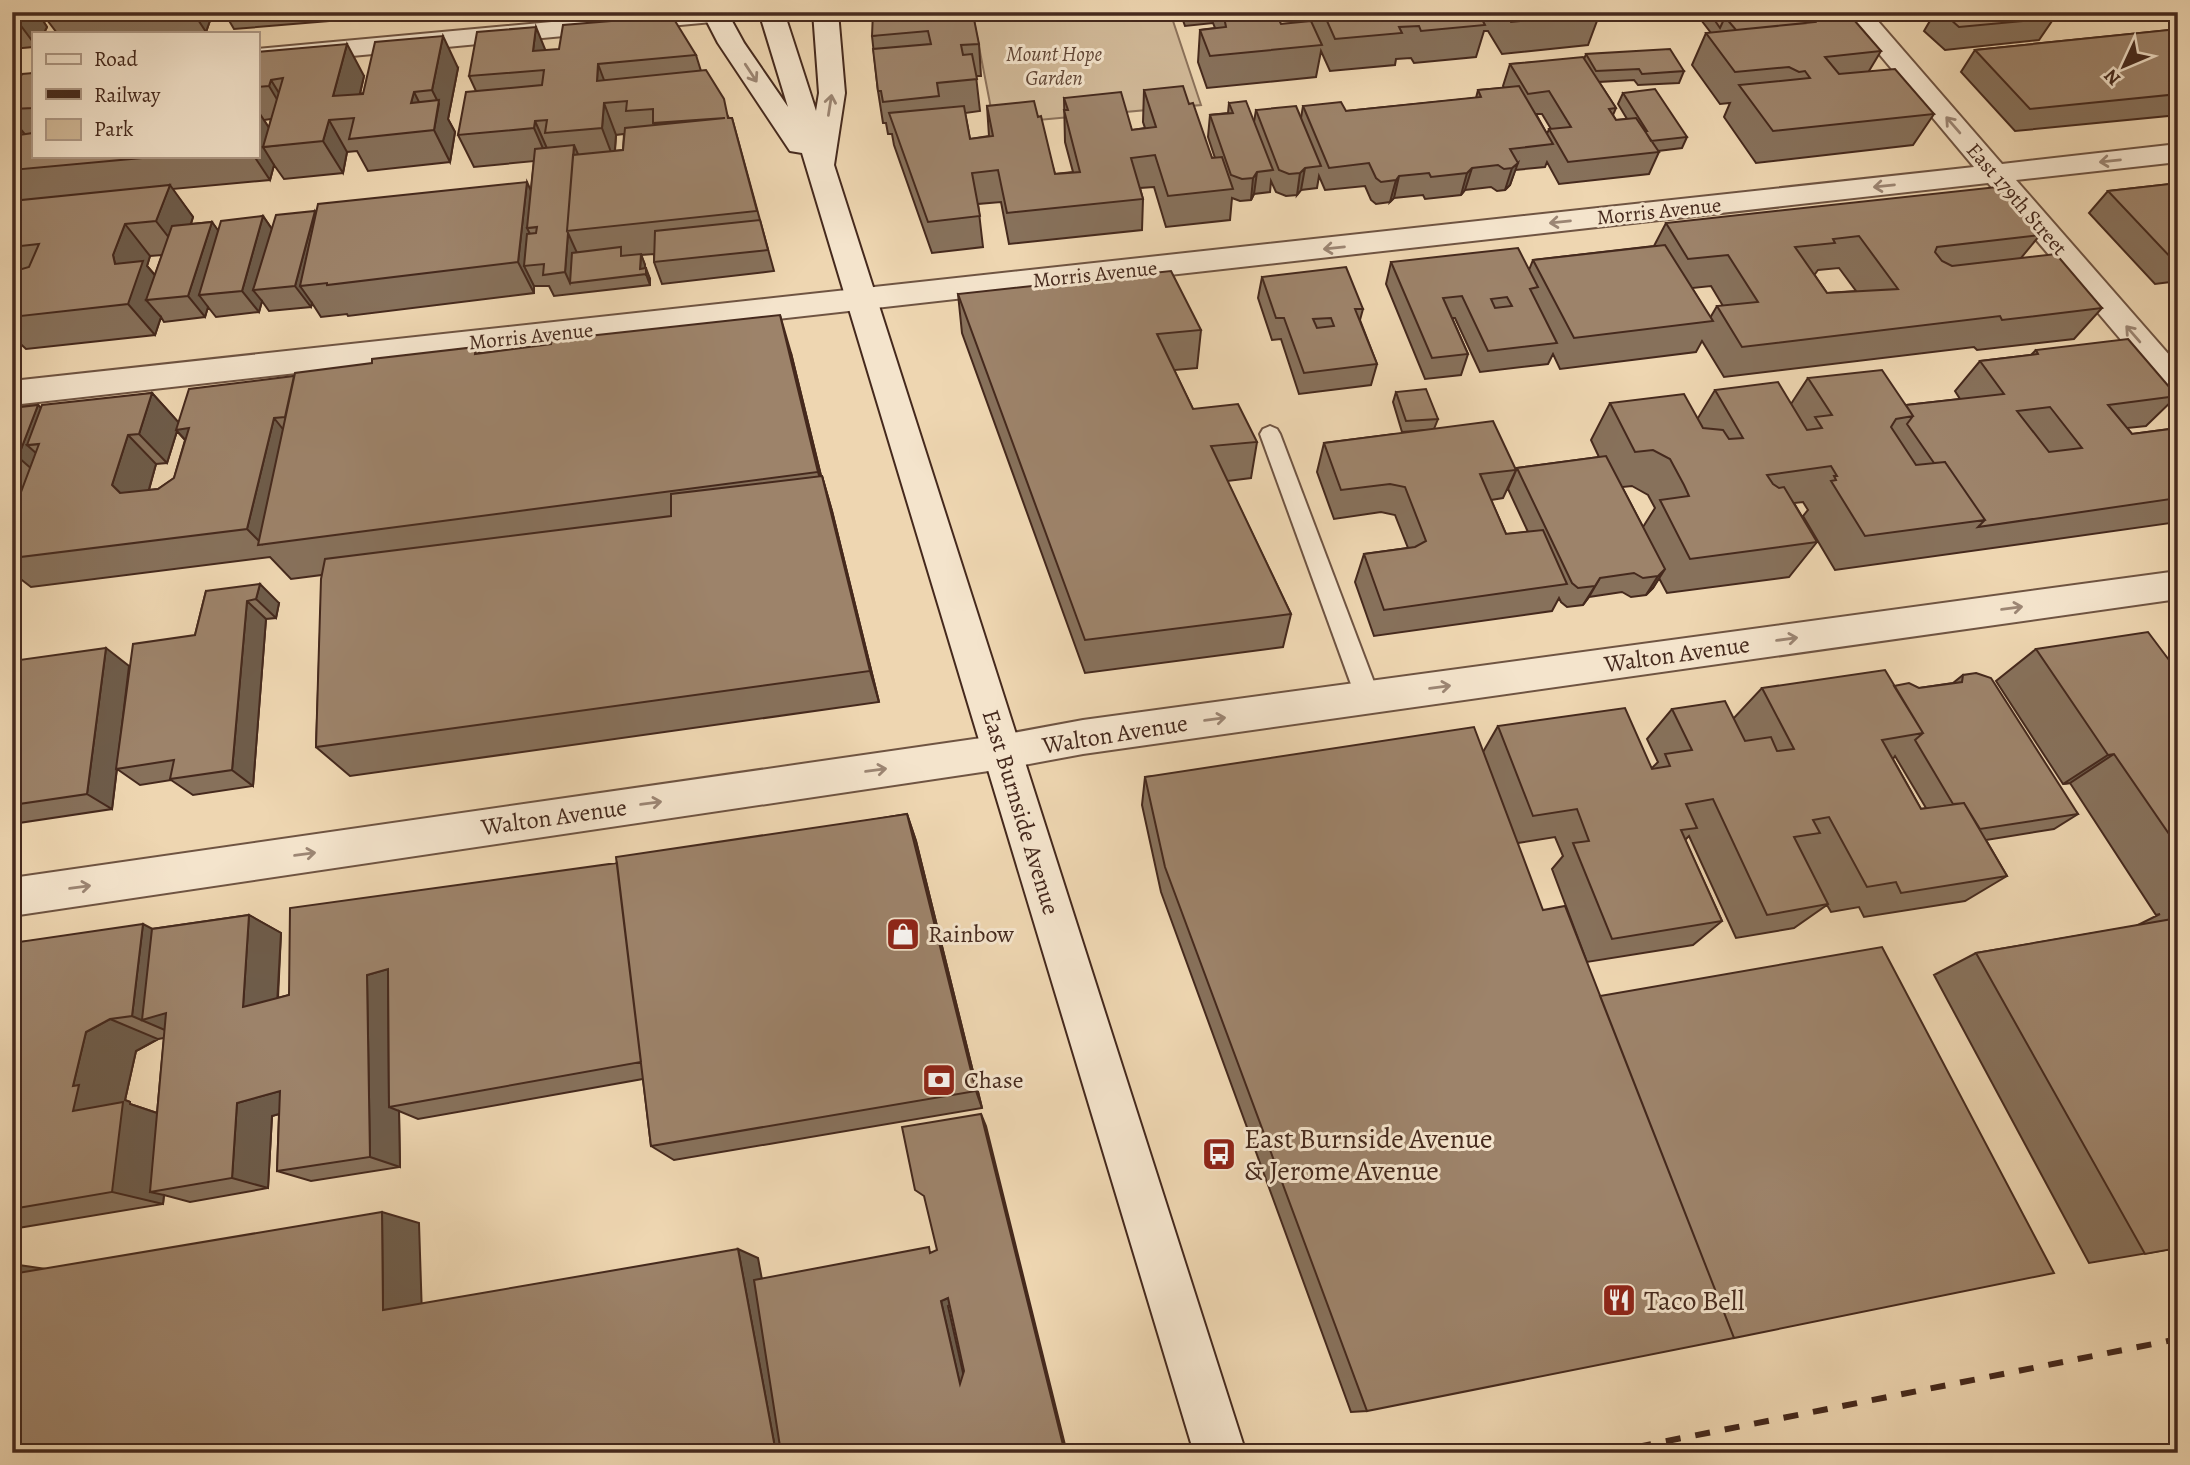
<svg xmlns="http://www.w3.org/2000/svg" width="2190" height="1465" viewBox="0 0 2190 1465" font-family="Alegreya,serif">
<rect width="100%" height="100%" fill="#eed6b1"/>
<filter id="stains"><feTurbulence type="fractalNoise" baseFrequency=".00286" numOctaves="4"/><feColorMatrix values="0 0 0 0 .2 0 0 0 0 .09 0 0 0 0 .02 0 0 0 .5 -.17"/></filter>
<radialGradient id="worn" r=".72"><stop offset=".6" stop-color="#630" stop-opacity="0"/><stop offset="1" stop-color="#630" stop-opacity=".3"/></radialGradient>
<path fill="#d1b998" stroke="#8b715a" stroke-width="2" d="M1079 12H1170L1201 105 994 124 974 21Z"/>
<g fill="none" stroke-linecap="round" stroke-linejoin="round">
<g stroke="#6f5442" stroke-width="4">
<path id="service" d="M1270 426 1277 429 1280 434 1380 698 1377 705 1368 708 1359 705 1356 698 1260 434 1263 429Z"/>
</g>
<g stroke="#6f5442" stroke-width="4">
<path id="minor" d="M660 12H756L753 17 744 19 257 65V49Z
M1844 12H1870L2002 164 2178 144V162L2016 180 2178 365V397L2167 394 1988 183 12 405V381L1974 167Z
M2178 571V599L1083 754 1002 769 12 916V878L1002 735 1083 720Z"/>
</g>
<g stroke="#45291d" stroke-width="4">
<path id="secondary" d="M702 12H727L744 43 788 107 759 12H784L816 111 819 93 813 12H838L845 93 834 165 1246 1453H1194L802 153 790 151 718 43Z"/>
</g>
<use href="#service" fill="#f4e4cc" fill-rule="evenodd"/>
<use href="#minor" fill="#f4e4cc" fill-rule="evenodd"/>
<use href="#secondary" fill="#f4e4cc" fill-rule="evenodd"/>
<path stroke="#45291d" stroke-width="6" stroke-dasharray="15 15" stroke-linecap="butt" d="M1607 1453 2178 1339"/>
</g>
<path fill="#87715b" stroke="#45291d" stroke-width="2" fill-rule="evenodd" d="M12 12H213L206 32 188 33H57L44 16 42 19 47 27 44 33H33V47L12 49Z
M224 12H366L365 18 234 29Z
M388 12H428L389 16Z
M1180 12H1618L1616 19 1597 21 1588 45 1502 54 1488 31H1484L1476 57 1414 63 1411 58 1396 59 1395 65 1330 71 1321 51 1316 77 1207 88 1198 62 1200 30 1215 28 1213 23 1185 26ZM1291 14 1295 23 1281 24 1279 21 1280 15Z
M1695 12H1825L1828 15 1881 51 1869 71 1934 114 1913 145 1756 163 1724 117 1730 103 1720 104 1692 65 1706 33H1711Z
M1907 12H2048L2054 18 2039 40 1945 50 1924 31 1931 19 1914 20Z
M964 20 979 44 981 76H976L980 111 965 113 970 139 989 136 987 106 1038 117 1055 174 1073 172 1065 142 1064 98 1132 130 1145 128 1143 122 1144 90 1189 104 1212 158H1215L1208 137 1210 115 1228 113 1229 103 1254 122 1256 110 1301 118 1303 106 1346 111 1476 98 1478 90 1504 88 1503 86 1510 64 1584 59 1586 54 1684 71 1679 83 1638 85 1634 80 1599 82 1616 108 1613 115 1616 120 1627 119 1618 104 1623 93 1687 137 1682 148 1658 151 1659 152 1649 174 1559 184 1547 162 1545 167 1515 170 1510 185 1505 190 1497 191 1491 187 1465 190 1461 195 1425 199 1423 195 1394 198 1390 202 1376 204 1371 200 1365 186 1325 190 1319 176 1317 188 1301 190 1297 195 1286 196 1276 192 1271 181 1270 192 1254 194 1251 200 1240 201 1232 198 1230 220 1166 227 1154 187 1140 188 1143 199 1142 230 1009 244 1001 202 978 204 983 247 932 253 894 145 892 134H888L886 123H883L878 91 872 36ZM1536 114H1542L1551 129H1549L1547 134Z
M2178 29V115L2015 131 1961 72 1975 50Z
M545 50 696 55 701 71 729 118H732L774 271 662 284 654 262V254L641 255 645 265V268L650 279V285L554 296 549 286H534V293L348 316 347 314 321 317 312 303 311 307 269 311 262 301 259 312 216 317 208 307 205 317 164 322 161 317 155 335 26 349 12 336V75L21 77 33 73V156H257V52L364 76 360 94 458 68 448 119 455 132 450 162 368 171 357 151 347 152 343 173 284 179 274 165 270 180 172 189 193 217 191 224 212 222 218 231 263 216 272 229 316 213 531 191 534 161 474 167 458 135 476 91 469 76ZM271 119 269 128 264 120ZM624 134 623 150 615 151 616 135ZM162 255 155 275 147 266 150 256Z
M2178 183V281L2155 284 2089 213 2108 191Z
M1666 223 2040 235 2021 258 2102 308 2074 339 1977 350 1974 347 1724 377 1702 341 1696 352 1560 369 1553 354 1548 364 1480 372 1455 318H1452L1468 354 1461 375 1425 379 1386 284 1391 262 1529 270 1533 260 1654 246ZM1839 268 1856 291 1827 293 1814 274H1815L1818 270ZM1711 286 1723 306H1717L1710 318 1692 288Z
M1262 277 1363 309 1360 320 1377 364 1371 385 1299 394 1281 339 1272 340 1258 298Z
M958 294 1201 330 1197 368 1174 370 1193 409 1257 442 1251 478 1227 481 1291 614 1283 647 1085 673 962 333Z
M476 347 479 353H791L821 476H822L832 511 879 702 350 776 316 747 322 575 291 579 270 557 31 587 18 577 12 590V516L23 489H18L12 504V408L38 405 41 408 152 393 178 422 294 376ZM177 431 185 440 174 478 158 489 149 490 156 464 167 463Z
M2036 350 2177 396 2146 426 2127 428 2132 434 2178 428V522L1835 570 1803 516 1808 510 1803 502 1794 503 1817 542 1789 577 1667 593 1659 578 1653 588 1646 595 1631 597 1622 592 1589 597 1583 605 1567 607 1561 602 1559 598 1552 611 1374 636 1355 582 1364 554 1408 548 1395 515 1381 512 1334 519 1317 472 1324 443 1427 430 1402 432 1393 402 1396 392 1438 419 1434 429 1516 470 1503 498 1491 500 1506 534 1528 532 1508 489 1517 468 1599 457 1591 440 1610 403 1698 418 1715 390 1791 404 1808 378 1906 405 1960 399 1955 391 1980 361 2031 355ZM1632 486 1648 495 1655 508 1643 527 1622 487Z
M206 591 279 603 276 618 266 619 253 786 193 795 171 780 140 785 117 769 112 809 12 824V661L129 666 120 737 195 635Z
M2036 649 2178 672V1248L2089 1263 1934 975 1976 953 2136 926 2160 914 2156 915 2070 783 2063 784 1996 681Z
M1963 675 2078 814 2054 829 1986 840 2007 876 1965 901 1864 917 1859 907 1831 912 1827 905 1794 928 1736 938 1689 836 1685 840 1722 921 1693 945 1587 962 1552 869 1563 856 1555 837 1518 843 1367 1411 1351 1412 1161 892 1142 805 1145 777 1483 752 1498 726 1652 768 1658 762 1647 739 1672 709 1734 718 1762 688 1894 686 1919 688 1953 683ZM1895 756 1926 808 1921 809 1893 759Z
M907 814 916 841 982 1108 674 1160 651 1146 643 1079 418 1119 399 1111 400 1167 311 1181 277 1171 279 1114 272 1116 268 1188 190 1202 164 1195 163 1204 12 1229V943L152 929 249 915 281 933 278 998 289 995 617 863ZM164 1038 157 1113 130 1104V1102L125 1100 136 1051 158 1039Z"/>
<path fill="#6e5c4a" stroke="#45291d" stroke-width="2" d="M14 12H41L44 16 42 19 47 27 44 33H33V42L13 15Z
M193 12H213L206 32Z
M536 27 549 59 544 70 533 51Z
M443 36 458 68 448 119 455 132 450 162 434 130 439 104 432 90Z
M347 44 364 76 354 118 333 96Z
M598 64 610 96 597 81Z
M19 75 33 93 12 109V87Z
M271 80 290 111 288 118 269 86Z
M414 92 430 124 411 103Z
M604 103 616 135 614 160 602 128Z
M260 114 280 145 263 147 274 165 270 180 254 156H257V122Z
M12 119 29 139 12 170Z
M329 120 347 152 343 173 323 141Z
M535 121 549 153 548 160 534 128Z
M574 145 584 168 568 230Z
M1518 163 1510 185 1505 190 1512 168Z
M1305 168 1301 190 1297 195 1300 173Z
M1472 168 1465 190 1461 195 1467 173Z
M1257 172 1254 194 1251 200 1253 178Z
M1399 176 1394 198 1390 202 1396 180Z
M527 182 541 213 537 227 527 228 538 250 524 266 534 286V293L518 262Z
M170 185 193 217 181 253 156 221Z
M315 211 329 233 300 286 312 303 311 307 295 286Z
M263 216 278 238 253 290 262 301 259 312 242 291Z
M212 222 228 244 199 295 208 307 205 317 188 296Z
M125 224 150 256 147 266 169 292 146 300 161 317 155 335 128 304 115 264 113 255Z
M568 233 578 255 570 283 565 272Z
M641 254 645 265V274L640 269Z
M646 268 650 279V285L646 274Z
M780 315 791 353 829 508 818 472Z
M152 393 179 423 189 428 203 459 177 431 167 463 139 434Z
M38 405 69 435 39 444 27 445 56 471 51 486 18 457Z
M274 418 298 448 262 544 247 529Z
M128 435 156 464 142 514 112 485Z
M822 476 832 511 879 702 870 671Z
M12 484 18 489 12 504Z
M1665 569 1653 588 1646 595 1658 576Z
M12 573 18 577 13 590H12Z
M1600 578 1589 597 1583 605 1595 586Z
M260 584 279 603 276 618 256 599Z
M247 601 266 619 253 786 232 770Z
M106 648 129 666 112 809 87 794Z
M2114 754 2070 783 2063 784 2108 755Z
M907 814 916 841 982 1108 976 1091Z
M249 915 281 933 276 1023 243 1007Z
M143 924 187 947 179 1036 132 1016Z
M388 969 389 1107 399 1111 400 1167 370 1157 367 975Z
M110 1019 158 1039 136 1051 125 1100 130 1102V1104L172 1118 150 1192 164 1195 163 1204 112 1192 73 1111V1086L86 1032Z
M280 1091 313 1104 272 1116 268 1188 232 1178 237 1103Z
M981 1114 986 1126 1067 1453H1065Z
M382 1212 419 1223 422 1316 383 1310Z
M738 1249 758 1258 794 1453H776Z
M12 1264 46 1269 12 1283Z
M948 1298 954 1303 948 1306 966 1386 960 1384 941 1301Z"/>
<path fill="#9d836a" stroke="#45291d" stroke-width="2" fill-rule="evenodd" d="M873 12H963L964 20 974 19 979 44 961 45 963 55 972 54 977 79 937 83 939 96 883 102 881 91H878L873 49 931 44 928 31 872 36Z
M1223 12H1275L1281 24 1311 21 1322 45 1210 56 1200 30 1226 27Z
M1323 12H1478L1485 25 1421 31 1419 26 1399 27 1402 33 1335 39Z
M1505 12H1599L1600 13 1511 22Z
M1709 12H1771L1725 17 1720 28Z
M1771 12H1825L1828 15 1810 17 1807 23 1736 30 1725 17Z
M1942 12H2048L2054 18 1959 27Z
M1848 13 1881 51 1825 57 1839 74 1895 69 1934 114 1773 131 1739 85 1810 78 1805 71 1799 72 1789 67 1735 72 1706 33 1815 22 1810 17Z
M672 16 696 55 598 64 597 81 706 70 724 99 728 118H732L757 211 567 231 573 155 623 150 625 128 725 118 653 123V109L626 111 627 101 604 103 602 128 545 133 547 120 535 121 534 128 458 135 466 92 542 85 544 70 469 76 477 32 536 27 533 51 559 49 563 25Z
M2178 29V94L2030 109 1975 50Z
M443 36 432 90 414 92 411 103 439 100 434 130 349 139 354 118 329 120 323 141 263 147 283 78 271 80 269 86 257 87V52L347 44 333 96 363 94 375 42Z
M1670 49 1684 71 1642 74 1639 69 1596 71 1586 54Z
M1583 57 1616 108 1609 109 1616 120 1636 118 1659 152 1568 162 1549 129 1571 127 1549 91 1528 94 1510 64Z
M33 73V108L12 109V94L22 74Z
M12 75H19L12 87Z
M1183 86 1189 104 1193 103 1212 158 1222 157 1233 189 1168 196 1155 155 1131 158 1143 199 1007 213 998 170 972 173 980 216 928 222 889 113 964 106 970 139 993 136 987 106 1034 101 1038 117 1041 116 1055 174 1080 172 1064 110H1068L1064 98 1121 92 1132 130 1156 127 1144 90Z
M1519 86 1553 144 1510 149 1518 163 1512 168 1504 169 1498 165 1472 168 1467 173 1431 177 1429 173 1399 176 1396 180 1381 182 1376 178 1369 163 1329 168 1303 106 1341 102 1346 111 1481 97 1478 90Z
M1655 89 1687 137 1651 141 1645 131H1647L1623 93Z
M1246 101 1273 170 1257 172 1253 178 1242 179 1231 175 1210 115 1233 113 1229 103Z
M1296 106 1321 166 1305 168 1300 173 1289 174 1279 170 1256 110Z
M33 133V156H164L12 170V136Z
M574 145 567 231 568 233 565 272 543 275 544 264 524 266 527 234 536 233 537 227 527 228 535 149Z
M527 182 518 262 327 285V283L300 286 318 204Z
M2178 183V262H2175L2108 191Z
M170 185 156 221 125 224 113 255 115 264 143 261 128 304 12 317V278L15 271 29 267 39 244 12 247V201Z
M1997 187 2040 235 1937 247 1935 252 1942 261 1952 266 2056 254 2102 308 2002 320 2000 316 1742 347 1717 306 1758 302 1728 255 1688 259 1666 223ZM1859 236 1898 289 1827 293 1795 247 1835 243 1833 239Z
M315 211 295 286 253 290 276 215Z
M263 216 242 291 199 295 221 221Z
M760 220 768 250 654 262 655 231Z
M212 222 188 296 146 300 172 226Z
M1665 245 1713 321 1574 338 1533 260Z
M621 247V256L641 254 640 269 646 268V274L570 283 572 253Z
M1518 248 1538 287 1530 289 1557 343 1488 351 1462 296 1443 298 1468 354 1432 358 1391 262ZM1507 297 1512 306 1495 308 1491 299Z
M1346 267 1363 309H1355L1377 364 1304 373 1284 318H1276L1262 277ZM1331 318 1334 326 1317 328 1313 319Z
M1171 271 1201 330 1157 334 1193 409 1238 404 1257 442 1211 446 1291 614 1085 640 958 294Z
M780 315 818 472 258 545 295 373 372 363V359L476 347 475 354 551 344 552 340Z
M2128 339 2177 396 2108 405 2132 434 2178 428V498L1978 527 1985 520 1945 462 1934 463 1907 424 1913 416 1906 405 2004 394 1980 361 2038 354 2036 350ZM2050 407 2082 448 2049 452 2017 411Z
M1882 370 1913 416 1896 419 1891 427 1916 465 1945 462 1985 520 1865 536 1831 481 1836 480 1834 476H1837L1831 466 1767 475 1773 484 1779 488 1784 487 1817 542 1690 559 1660 500 1689 496 1684 485 1670 459 1653 450 1635 452 1610 403 1684 394 1703 428 1723 430 1729 439 1743 438 1715 390 1778 382 1807 430 1822 428 1815 417 1832 415 1808 378Z
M294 376 285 417 274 418 247 529 12 558V516L39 444 27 445 42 405 152 393 139 434 128 435 112 485 120 493 158 489 174 478 189 428 176 430 189 389Z
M1426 389 1438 419 1406 421 1396 392Z
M38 405 18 457H12V408Z
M1493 421 1516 470 1480 474 1506 534 1543 530 1567 584 1384 610 1364 554 1415 547 1426 541 1405 487 1390 484 1341 490 1324 443Z
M1606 456 1665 569 1658 576 1643 578 1634 573 1600 578 1595 586 1578 588 1572 583 1517 468Z
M822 476 870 671 316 747 321 579 325 559 671 516V494Z
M260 584 256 599 247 601 232 770 170 779 174 760 116 769 133 644 195 635 206 591Z
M2148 632 2178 672V847L2114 754 2108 755 2036 649Z
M106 648 87 794 12 805V661Z
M1885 670 1923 733 1882 740 1921 809 1964 803 2007 876 1901 893 1896 882 1867 887 1829 817 1813 820 1820 833 1794 837 1828 904 1767 915 1713 799 1686 804 1697 828 1681 830 1722 921 1612 939 1573 843 1589 841 1577 809 1533 816 1498 726 1625 708 1652 769 1670 766 1665 754 1692 750 1672 709 1725 701 1745 741 1771 737 1777 751 1794 749 1762 688Z
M1976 673 1991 678 2078 814 1980 829 1964 803 1953 804 1915 740 1923 733 1894 686 1909 683 1919 688 1962 682 1963 675Z
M1474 727 1543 910 1565 906 1734 1338 1367 1411 1165 867 1145 777Z
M907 814 976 1091 651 1146 616 857Z
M617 863 641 1062 389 1107 388 969 367 975 370 1157 277 1171 280 1091 237 1103 232 1178 150 1192 166 1013 142 1020 152 929 249 915 243 1007 289 995 290 908Z
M2178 918V1248L2145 1254 1976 953Z
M143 924 132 1016 110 1019 86 1032 73 1086 79 1085 73 1111 123 1102 112 1192 12 1209V943Z
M1882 947 2054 1273 1734 1338 1600 996Z
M981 1114 1065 1453H781L754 1280 929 1247 930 1253 937 1250 924 1196 915 1190 902 1127ZM948 1298 964 1371 960 1384 941 1301Z
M382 1212 383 1310 738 1249 776 1453H12V1274Z"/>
<defs><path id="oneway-shaft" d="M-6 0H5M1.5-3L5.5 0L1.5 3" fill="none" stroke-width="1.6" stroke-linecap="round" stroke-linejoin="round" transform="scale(1.75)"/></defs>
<g stroke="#9c8674">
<use href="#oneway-shaft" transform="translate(751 73) rotate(57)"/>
<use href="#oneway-shaft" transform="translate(830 105) rotate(-81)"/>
<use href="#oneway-shaft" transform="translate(1953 125) rotate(-131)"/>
<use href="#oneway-shaft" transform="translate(2110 161) rotate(174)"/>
<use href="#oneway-shaft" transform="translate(1884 186) rotate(174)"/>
<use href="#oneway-shaft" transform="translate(1560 222) rotate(174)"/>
<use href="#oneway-shaft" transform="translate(1334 248) rotate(174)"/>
<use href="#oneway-shaft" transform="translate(2133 334) rotate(-131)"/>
<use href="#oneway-shaft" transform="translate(2012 608) rotate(-8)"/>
<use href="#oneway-shaft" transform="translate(1787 639) rotate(-8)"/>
<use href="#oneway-shaft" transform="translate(1440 687) rotate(-8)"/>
<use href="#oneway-shaft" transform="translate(1215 719) rotate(-8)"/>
<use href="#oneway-shaft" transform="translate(876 770) rotate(-8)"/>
<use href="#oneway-shaft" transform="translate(651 803) rotate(-8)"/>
<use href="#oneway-shaft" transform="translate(305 854) rotate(-8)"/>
<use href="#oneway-shaft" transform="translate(80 887) rotate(-8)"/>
</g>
<defs>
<g id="shop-square" transform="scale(1.75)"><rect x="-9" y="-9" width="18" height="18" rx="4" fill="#8f2418" stroke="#f4e4cc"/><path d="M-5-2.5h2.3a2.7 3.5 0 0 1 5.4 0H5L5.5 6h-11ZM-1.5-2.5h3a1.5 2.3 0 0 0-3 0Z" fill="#fff"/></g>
<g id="bank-square" transform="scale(1.75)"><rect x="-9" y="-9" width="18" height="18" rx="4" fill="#8f2418" stroke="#f4e4cc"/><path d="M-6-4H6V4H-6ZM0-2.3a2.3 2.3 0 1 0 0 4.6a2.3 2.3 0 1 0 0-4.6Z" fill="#fff"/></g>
<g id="bus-square" transform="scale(1.75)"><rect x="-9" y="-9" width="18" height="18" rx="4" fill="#8f2418" stroke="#f4e4cc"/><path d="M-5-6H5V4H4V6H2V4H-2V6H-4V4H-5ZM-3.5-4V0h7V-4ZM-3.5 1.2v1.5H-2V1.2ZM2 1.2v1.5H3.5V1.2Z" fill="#fff"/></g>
<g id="restaurant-square" transform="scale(1.75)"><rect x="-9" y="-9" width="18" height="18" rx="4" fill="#8f2418" stroke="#f4e4cc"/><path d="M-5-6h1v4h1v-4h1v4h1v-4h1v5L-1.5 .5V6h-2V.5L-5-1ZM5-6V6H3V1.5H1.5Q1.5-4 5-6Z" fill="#fff"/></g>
</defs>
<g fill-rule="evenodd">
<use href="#shop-square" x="903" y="934"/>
<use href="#bank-square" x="939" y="1080"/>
<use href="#bus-square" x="1219" y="1154"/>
<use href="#restaurant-square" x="1619" y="1300"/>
</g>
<g text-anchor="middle" stroke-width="6" stroke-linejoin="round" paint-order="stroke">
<g font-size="21" font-style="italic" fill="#614636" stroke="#f4e4cc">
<text x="1054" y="61">Mount Hope<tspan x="1054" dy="24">Garden</tspan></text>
</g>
<g font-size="21" fill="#45291d" stroke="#f4e4cc">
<text transform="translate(2017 199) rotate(49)" y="7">East 179th Street</text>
<text transform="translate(1659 211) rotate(-6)" y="7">Morris Avenue</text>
<text transform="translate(1095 274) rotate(-6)" y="7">Morris Avenue</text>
<text transform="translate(531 336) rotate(-6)" y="7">Morris Avenue</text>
</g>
<g font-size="24" fill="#45291d" stroke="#f4e4cc">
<text transform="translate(1677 654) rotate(-8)" y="8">Walton Avenue</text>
<text transform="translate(1115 734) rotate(-9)" y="8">Walton Avenue</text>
<text transform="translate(1021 812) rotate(73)" y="8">East Burnside Avenue</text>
<text transform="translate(554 817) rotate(-8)" y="8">Walton Avenue</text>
</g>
<g font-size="24" fill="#45291d" stroke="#f4e4cc" text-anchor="start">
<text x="928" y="942">Rainbow</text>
<text x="964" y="1088">Chase</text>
</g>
<g font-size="28" fill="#45291d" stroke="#f4e4cc" text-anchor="start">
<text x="1244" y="1148">East Burnside Avenue<tspan x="1244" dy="32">&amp; Jerome Avenue</tspan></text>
<text x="1644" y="1310">Taco Bell</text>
</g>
</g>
<rect width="2190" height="1465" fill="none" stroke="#eed6b1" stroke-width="42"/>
<rect x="14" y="14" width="2162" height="1437" fill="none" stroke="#45291d" stroke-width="3.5"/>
<rect x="21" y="21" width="2148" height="1423" fill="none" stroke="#45291d" stroke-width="2"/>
<rect x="32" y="32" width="228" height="126" fill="#f4e4cc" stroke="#ae9986" stroke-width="2"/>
<rect x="46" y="54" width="35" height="10" fill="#f4e4cc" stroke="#ae9986" stroke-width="2"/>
<text x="94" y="66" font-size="21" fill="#45291d">Road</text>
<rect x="46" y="89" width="35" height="10" fill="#45291d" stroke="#ae9986" stroke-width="2"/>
<text x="94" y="102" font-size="21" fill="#45291d">Railway</text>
<rect x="46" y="119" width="35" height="21" fill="#d1b998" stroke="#ae9986" stroke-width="2"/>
<text x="94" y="136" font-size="21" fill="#45291d">Park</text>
<g transform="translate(2124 66) rotate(226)" stroke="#f4e4cc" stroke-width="5" paint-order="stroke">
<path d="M0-5L12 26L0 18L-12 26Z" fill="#45291d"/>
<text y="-10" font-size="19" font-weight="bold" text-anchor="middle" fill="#45291d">N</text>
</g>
<rect width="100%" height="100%" filter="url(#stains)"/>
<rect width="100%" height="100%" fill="url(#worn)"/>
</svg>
